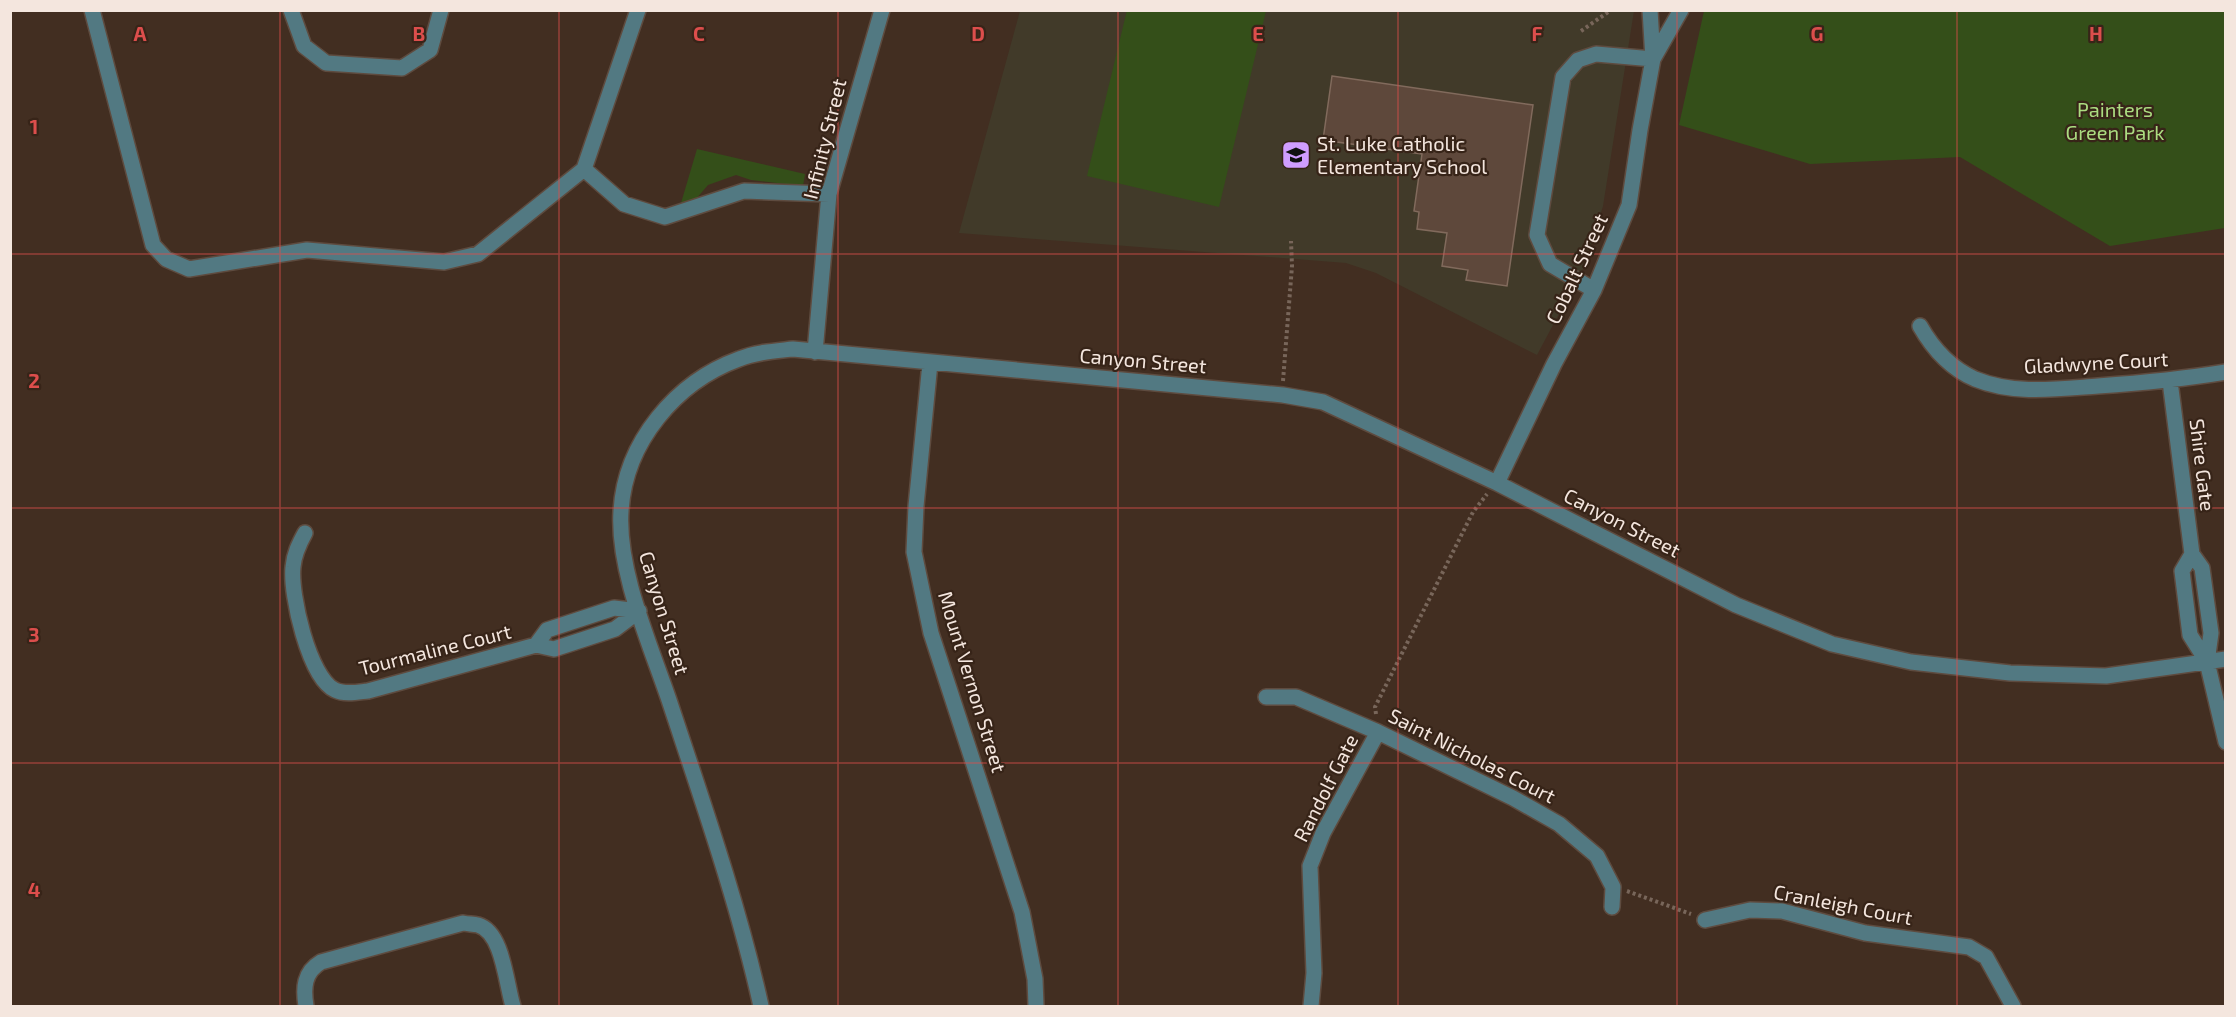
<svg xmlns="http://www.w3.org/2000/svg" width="2236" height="1017" viewBox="0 0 2236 1017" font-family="'Exo 2',sans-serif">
<rect width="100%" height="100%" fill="#422e21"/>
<path fill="#413a29" d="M1020 11H1634L1603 206 1585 265 1537 355 1376 273 1346 263 959 233Z"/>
<path fill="#344f19" d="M1127 10 1266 11 1219 207 1087 176Z
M1704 11H2225V228L2110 246 1960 157 1810 164 1679 125Z
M697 149 805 174 803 186 751 180 736 175 708 185 696 199 681 203Z"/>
<path fill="#5e483b" stroke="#816a5c" stroke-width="1.5" d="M1332 76 1533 105 1507 286 1466 280 1468 270 1442 266 1447 233 1417 229 1419 212 1414 211 1422 154 1323 140Z"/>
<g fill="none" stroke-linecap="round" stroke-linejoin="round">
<g stroke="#5e4b3f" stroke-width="18">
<path id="minor" d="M92 10 153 245 166 259 189 269 307 250 444 262 478 254 584 169 638 10
M291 10 304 46 326 63 402 68 430 50 441 10
M1653 59 1681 10
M584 169 624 204 665 217 744 191 829 194
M1594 290 1550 264 1537 235 1563 77 1578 60 1596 54 1653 59
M1920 326C1933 349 1950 368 1975 379 2014 395 2057 389 2098 386 2141 383 2183 379 2226 372
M815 352 829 194 882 10
M930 363 916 506 914 552 931 633 1022 912 1035 979 1036 1006
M2170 381 2192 554 2202 568 2211 633 2207 662
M1497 483 1554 364 1594 290 1629 205 1640 130 1653 59 1650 10
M305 533C299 544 294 554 293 567 290 594 309 678 335 690 345 695 358 692 368 691L536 645 554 649 615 629 639 611
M2192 554 2182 571 2190 635 2207 662 2226 742
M536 645 547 630 614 608 639 611
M1266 697H1296L1378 732 1513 798 1559 824 1597 856 1613 887 1612 907
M1705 920 1750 910 1782 911 1865 933 1969 947 1986 957 2013 1006
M306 1006C303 988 304 972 321 962L463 923C468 924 473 924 478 925 503 932 506 984 513 1006
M761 1006C738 903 703 803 670 703 651 646 617 571 621 511 625 442 676 382 739 359 756 352 775 351 793 349L1283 395 1323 402 1497 483 1736 605 1832 644 1911 662 2010 673 2106 676 2226 659
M1311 1006 1314 973 1310 866 1323 833 1378 732"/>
</g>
<path stroke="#78665a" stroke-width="4" stroke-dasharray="3 3" stroke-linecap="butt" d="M1581 31 1611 10
M1283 381 1292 266 1291 241
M1376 714 1375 707 1473 512 1487 494
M1627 891 1691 914"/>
<use href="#minor" stroke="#527982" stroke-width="15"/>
</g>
<path fill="none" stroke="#dc4e4c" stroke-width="1.5" stroke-opacity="0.55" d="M280 10V1006M559 10V1006M838 10V1006M1118 10V1006M1398 10V1006M1677 10V1006M1957 10V1006M10 254H2226M10 508H2226M10 763H2226"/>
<defs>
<g id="school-square" transform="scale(1.5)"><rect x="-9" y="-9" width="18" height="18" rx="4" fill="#d09dff" stroke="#372418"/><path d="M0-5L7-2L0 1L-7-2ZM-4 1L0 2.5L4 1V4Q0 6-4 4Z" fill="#111"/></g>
</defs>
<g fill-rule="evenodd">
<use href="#school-square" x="1296" y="155"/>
</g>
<g text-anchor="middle" stroke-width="4.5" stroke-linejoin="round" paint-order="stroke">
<g font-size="20" fill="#abdc80" stroke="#372418">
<text x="2115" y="117">Painters<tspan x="2115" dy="23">Green Park</tspan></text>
</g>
<g font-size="20" fill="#f4e6de" stroke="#372418">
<text transform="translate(825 139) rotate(-76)" y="7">Infinity Street</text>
<text transform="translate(1577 269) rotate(-65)" y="7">Cobalt Street</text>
<text transform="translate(1143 361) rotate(5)" y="7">Canyon Street</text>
<text transform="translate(2096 363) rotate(-3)" y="7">Gladwyne Court</text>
<text transform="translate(2202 465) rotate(83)" y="7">Shire Gate</text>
<text transform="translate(1622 523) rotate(27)" y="7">Canyon Street</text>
<text transform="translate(664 613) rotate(73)" y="7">Canyon Street</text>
<text transform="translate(435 650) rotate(-14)" y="7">Tourmaline Court</text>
<text transform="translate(972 682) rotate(73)" y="7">Mount Vernon Street</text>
<text transform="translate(1472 756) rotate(27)" y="7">Saint Nicholas Court</text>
<text transform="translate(1326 788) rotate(-63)" y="7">Randolf Gate</text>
<text transform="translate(1843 905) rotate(11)" y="7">Cranleigh Court</text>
</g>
<g font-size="20" fill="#f4e6de" stroke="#372418" text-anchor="start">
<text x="1317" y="151">St. Luke Catholic<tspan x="1317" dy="23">Elementary School</tspan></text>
</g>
</g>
<g font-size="20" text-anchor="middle" font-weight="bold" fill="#dc4e4c" stroke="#372418" stroke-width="4.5" stroke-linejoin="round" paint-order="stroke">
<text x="140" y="41">A</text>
<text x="419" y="41">B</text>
<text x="699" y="41">C</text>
<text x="978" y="41">D</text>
<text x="1258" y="41">E</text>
<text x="1537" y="41">F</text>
<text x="1817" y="41">G</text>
<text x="2096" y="41">H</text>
<text x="34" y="134">1</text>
<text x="34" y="388">2</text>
<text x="34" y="642">3</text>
<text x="34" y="897">4</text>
</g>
<rect width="2236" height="1017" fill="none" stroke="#f4e6de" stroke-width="24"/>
</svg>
